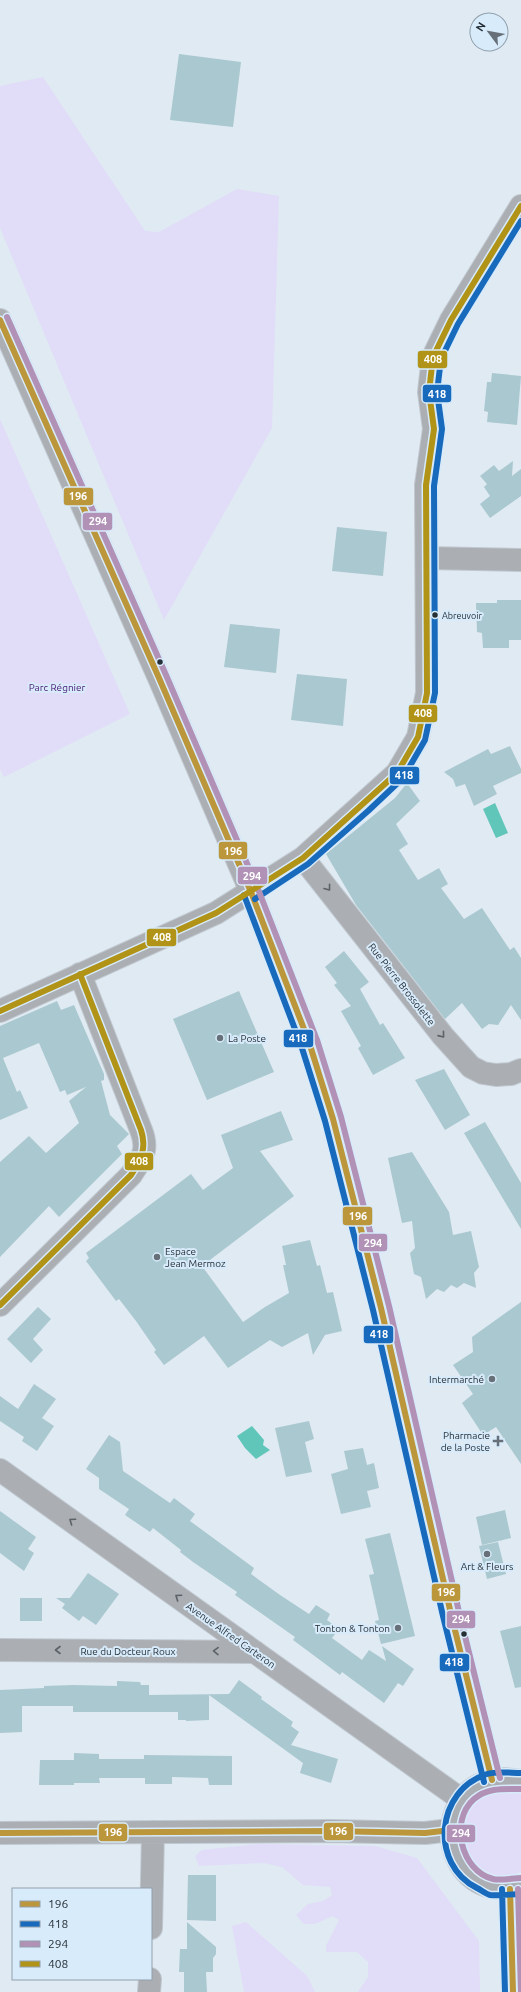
<svg xmlns="http://www.w3.org/2000/svg" width="521" height="1992" viewBox="0 0 521 1992" font-family="Ubuntu,sans-serif">
<rect width="100%" height="100%" fill="#e0eaf3"/>
<path fill="#e1dcf8" d="M43 77 145 231 159 232 237 189 279 196 272 428 164 620 0 228V86Z
M0 419 130 714 4 777 0 769Z
M516 1791 521 1793V1872C468 1894 438 1809 492 1792 499 1790 509 1791 516 1791Z
M259 1844 375 1846 417 1858 479 1941 480 1992H358L368 1977V1962L357 1952H326V1946L339 1920 333 1916 315 1924H304L296 1915 308 1904 323 1901 332 1895 330 1887 303 1885 282 1867 264 1863 199 1866 195 1856 202 1850Z
M246 1922 307 1976 315 1992H244L232 1926Z"/>
<path fill="#61c6ba" d="M495 803 508 833 496 838 483 809Z
M252 1426 264 1440 263 1445 270 1450 256 1459 245 1448 237 1436Z"/>
<path fill="#aac8d0" d="M179 54 241 62 233 127 170 120Z
M492 373 521 376 517 425 487 422 488 412 484 411 487 382H491Z
M513 461 512 476 521 469V496L490 518 480 504 490 496 484 487 487 484 480 476 494 465 499 471Z
M337 527 387 532 383 576 332 571Z
M497 600H521V640H509V648H483L482 633 477 632 476 603H497Z
M230 624 280 629 276 673 224 667Z
M297 674 347 679 343 726 291 720Z
M510 746 521 769V773L493 786 497 794 474 806 465 784 456 787 453 779 444 772 488 749 491 754Z
M407 783 420 801 396 824 408 844 399 850 418 880 439 868 448 884 441 888 464 919 482 908 510 950 514 947 521 958V1020L511 1005 498 1025 489 1024 482 1029 462 1003 445 1019 356 905 326 854 395 798Z
M344 951 369 982 360 989 380 1025 383 1023 405 1058 373 1075 358 1048 361 1046 341 1011 351 1006 334 985 337 983 325 967Z
M239 991 274 1072 207 1100 173 1019Z
M57 1001 61 1010 74 1005 104 1074V1080L101 1081 110 1115 129 1134 117 1146 122 1154 59 1217 49 1206 0 1257V1162L29 1136 46 1153 79 1123 69 1101 86 1087 67 1095 65 1090 60 1092 39 1043 3 1058 17 1092 20 1090 28 1108 0 1120V1026Z
M444 1069 470 1115 445 1130 415 1080Z
M281 1111 293 1140 260 1151 294 1196 202 1266 243 1322 265 1307 289 1293 283 1265H286L282 1246 310 1240 317 1266 320 1265 327 1293 333 1292 342 1331 325 1335 313 1355 308 1333 282 1347 270 1340 228 1368 204 1336 164 1365 154 1352 156 1350 136 1321 119 1299 116 1301 86 1261 89 1258 86 1253 191 1174 203 1190 233 1168 221 1135Z
M485 1122 521 1183V1229L464 1133Z
M412 1152 449 1212 453 1235 471 1231 479 1267 474 1273 476 1288 464 1283 457 1288 451 1285 444 1292 437 1289 426 1299 421 1277 414 1274 410 1253 415 1248 412 1221 402 1223 388 1158Z
M521 1302V1464L496 1427 483 1435 462 1403 473 1394 453 1365 473 1352 472 1337Z
M38 1307 51 1319 33 1339 43 1350 31 1363 7 1339Z
M34 1384 56 1399 42 1418 54 1426 37 1451 22 1441 24 1437 0 1421V1396L18 1409Z
M309 1421 314 1439 305 1442 312 1472 286 1477 275 1428Z
M109 1435 120 1442 123 1471 170 1503 174 1498 195 1514 190 1521 254 1568 251 1574 280 1595 309 1614 316 1605 330 1614 327 1620 339 1629 332 1638 362 1660 369 1650 386 1661 382 1646 414 1669 403 1686 398 1683 384 1703 342 1672 340 1675 320 1660 293 1640 295 1637 235 1595 237 1592 193 1562 180 1552 181 1550 153 1528 150 1532 125 1515 129 1509 99 1489V1478L86 1469Z
M363 1448 367 1465 374 1463 379 1488 367 1491 371 1507 341 1514 331 1474 348 1469 344 1451Z
M505 1510 511 1538 482 1545 476 1517Z
M0 1511 36 1537 28 1549 34 1553 24 1571 0 1553Z
M390 1533 415 1636 381 1644 375 1621 379 1620 369 1575 374 1574 365 1539Z
M498 1542 506 1574 487 1579 479 1546Z
M88 1573 119 1594 96 1625 83 1616 79 1621 62 1608 65 1604 56 1598H70Z
M20 1598H42V1621H20Z
M521 1626V1687L515 1688 500 1631Z
M239 1680 262 1697 261 1699 293 1722 291 1726 299 1732 291 1745 338 1759 331 1783 300 1773 303 1763 209 1695V1720L186 1721V1720H178V1712H73V1706H22V1732L0 1733V1690L44 1688V1686L73 1685 117 1686V1681L140 1682 141 1685H149V1695L229 1694Z
M74 1753 99 1754V1759H144V1755L232 1756V1785H209L208 1778 172 1777V1784H145V1778H99L100 1783H74V1785H39L40 1760H74Z
M188 1875H216V1921L187 1920Z
M187 1922 216 1947V1954L213 1958V1972H206L207 1992H184V1972H179L180 1949H187Z"/>
<g fill="none" stroke-linecap="round" stroke-linejoin="round">
<g stroke="#c0c8cf" stroke-width="24">
<path id="minor" d="M427 558 521 560
M303 858 443 1036 471 1067 483 1073 496 1075 511 1074 521 1070
M0 1011 216 913 303 858 397 773 418 737 427 693 426 485 434 429 429 392 433 357 451 320 521 206
M0 1305 131 1175C142 1158 149 1150 141 1130L80 974
M0 1470 462 1800
M0 1650 255 1652
M0 1833 330 1831 425 1833 451 1830
M151 1928 153 1832
M149 1992 150 1979"/>
</g>
<g stroke="#c0c8cf" stroke-width="24">
<path id="tertiary" d="M0 320 159 678 251 892 309 1042 333 1119 381 1308 451 1614 492 1780
M521 1781C426 1763 432 1907 521 1886
M510 1889 513 1992"/>
</g>
<use href="#minor" stroke="#abaeb3" stroke-width="22"/>
<use href="#tertiary" stroke="#abaeb3" stroke-width="22"/>
<g stroke="#d8ebfb" stroke-width="9">
<path id="bus-1" d="M0 320 159 678 251 892 309 1042 333 1119 381 1308 451 1614 492 1780
M0 1833 330 1831 425 1833 451 1830
M510 1889 513 1992"/>
</g>
<g stroke="#d8ebfb" stroke-width="9">
<path id="bus-2" d="M244 895 301 1045 325 1121 373 1310 443 1616 484 1782
M255 899 308 864 368 811 403 778 425 740 435 693 434 486 442 429 437 392 441 359 458 324 521 221
M521 1773C511 1773 497 1771 487 1774 436 1790 429 1864 477 1888 481 1890 486 1894 490 1895 500 1896 511 1894 521 1894
M502 1889 505 1992"/>
</g>
<g stroke="#d8ebfb" stroke-width="9">
<path id="bus-3" d="M7 317 166 675 258 889 317 1040 341 1117 389 1306 459 1612 500 1778
M521 1878C513 1878 501 1881 493 1879 461 1871 449 1821 474 1799 488 1787 505 1789 521 1789
M518 1889 521 1992"/>
</g>
<g stroke="#d8ebfb" stroke-width="9">
<path id="bus-4" d="M0 1011 216 913 303 858 397 773 418 737 427 693 426 485 434 429 429 392 433 357 451 320 521 206
M0 1305 131 1175C141 1160 147 1148 141 1130L80 974"/>
</g>
<use href="#bus-1" stroke="#bb963a" stroke-width="6"/>
<use href="#bus-2" stroke="#186abd" stroke-width="6"/>
<use href="#bus-3" stroke="#b192b6" stroke-width="6"/>
<use href="#bus-4" stroke="#b19417" stroke-width="6"/>
</g>
<defs><path id="oneway-chevron" d="M-2-3.5L2.5 0L-2 3.5" fill="none" stroke-width="1.6" stroke-linecap="round" stroke-linejoin="round"/></defs>
<g stroke="#5b6268">
<use href="#oneway-chevron" transform="translate(328 888) rotate(52)"/>
<use href="#oneway-chevron" transform="translate(442 1035) rotate(51)"/>
<use href="#oneway-chevron" transform="translate(72 1521) rotate(-145)"/>
<use href="#oneway-chevron" transform="translate(178 1597) rotate(-145)"/>
<use href="#oneway-chevron" transform="translate(58 1650) rotate(-180)"/>
<use href="#oneway-chevron" transform="translate(216 1651) rotate(-179)"/>
</g>
<g fill="#262f36" stroke="#d8ebfb" stroke-width="1.5">
<circle cx="435" cy="615" r="3.5"/>
<circle cx="160" cy="662" r="3.5"/>
<circle cx="464" cy="1634" r="3.5"/>
</g>
<g fill="#677078" stroke="#d8ebfb" stroke-width="1.5">
<circle cx="220" cy="1038" r="4"/>
<circle cx="157" cy="1257" r="4"/>
<circle cx="492" cy="1379" r="4"/>
<path d="M496 1435h4v4h4v4h-4v4h-4v-4h-4v-4h4z"/>
<circle cx="487" cy="1554" r="4"/>
<circle cx="398" cy="1628" r="4"/>
</g>
<g text-anchor="middle" stroke-width="4" stroke-linejoin="round" paint-order="stroke">
<g font-size="9" fill="#262f36" stroke="#d8ebfb" text-anchor="start">
<text x="442" y="619">Abreuvoir</text>
</g>
<g font-size="10" fill="#481976" stroke="#d8ebfb">
<text x="57" y="691">Parc Régnier</text>
</g>
<g font-size="10" fill="#262f36" stroke="#d8ebfb">
<text transform="translate(402 984) rotate(52)" y="4">Rue Pierre Brossolette</text>
<text transform="translate(231 1635) rotate(35)" y="4">Avenue Alfred Carteron</text>
<text x="128" y="1655">Rue du Docteur Roux</text>
</g>
<g font-size="10" fill="#262f36" stroke="#d8ebfb" text-anchor="end">
<text x="228" y="1042" text-anchor="start">La Poste</text>
<text x="165" y="1255" text-anchor="start">Espace<tspan x="165" dy="12">Jean Mermoz</tspan></text>
<text x="484" y="1383">Intermarché</text>
<text x="490" y="1439">Pharmacie<tspan x="490" dy="12">de la Poste</tspan></text>
<text x="487" y="1570" text-anchor="middle">Art &amp; Fleurs</text>
<text x="390" y="1632">Tonton &amp; Tonton</text>
</g>
</g>
<g stroke="#d8ebfb" stroke-width="1.5">
<rect x="417" y="350" width="31" height="19" rx="4" fill="#b19417"/>
<rect x="422" y="384" width="30" height="19" rx="4" fill="#186abd"/>
<rect x="63" y="487" width="31" height="19" rx="4" fill="#bb963a"/>
<rect x="82" y="512" width="31" height="19" rx="4" fill="#b192b6"/>
<rect x="408" y="704" width="30" height="19" rx="4" fill="#b19417"/>
<rect x="389" y="766" width="31" height="19" rx="4" fill="#186abd"/>
<rect x="218" y="841" width="30" height="19" rx="4" fill="#bb963a"/>
<rect x="237" y="866" width="31" height="19" rx="4" fill="#b192b6"/>
<rect x="146" y="928" width="31" height="19" rx="4" fill="#b19417"/>
<rect x="283" y="1029" width="31" height="19" rx="4" fill="#186abd"/>
<rect x="124" y="1152" width="30" height="19" rx="4" fill="#b19417"/>
<rect x="342" y="1206" width="31" height="20" rx="4" fill="#bb963a"/>
<rect x="358" y="1233" width="30" height="19" rx="4" fill="#b192b6"/>
<rect x="363" y="1325" width="31" height="19" rx="4" fill="#186abd"/>
<rect x="431" y="1583" width="30" height="19" rx="4" fill="#bb963a"/>
<rect x="446" y="1610" width="30" height="19" rx="4" fill="#b192b6"/>
<rect x="439" y="1653" width="31" height="19" rx="4" fill="#186abd"/>
<rect x="323" y="1822" width="31" height="19" rx="4" fill="#bb963a"/>
<rect x="98" y="1823" width="30" height="19" rx="4" fill="#bb963a"/>
<rect x="446" y="1824" width="30" height="19" rx="4" fill="#b192b6"/>
</g>
<g font-size="11" text-anchor="middle" font-weight="bold" fill="#fff">
<text x="433" y="363">408</text>
<text x="437" y="398">418</text>
<text x="78" y="500">196</text>
<text x="98" y="525">294</text>
<text x="423" y="717">408</text>
<text x="404" y="779">418</text>
<text x="233" y="855">196</text>
<text x="252" y="880">294</text>
<text x="162" y="941">408</text>
<text x="298" y="1042">418</text>
<text x="139" y="1165">408</text>
<text x="358" y="1220">196</text>
<text x="373" y="1247">294</text>
<text x="379" y="1338">418</text>
<text x="446" y="1596">196</text>
<text x="461" y="1623">294</text>
<text x="454" y="1666">418</text>
<text x="338" y="1835">196</text>
<text x="113" y="1836">196</text>
<text x="461" y="1837">294</text>
</g>
<rect x="12" y="1888" width="140" height="92" fill="#d8ebfb" stroke="#91a0ac"/>
<rect x="20" y="1901" width="20" height="6" fill="#bb963a" stroke="#91a0ac"/>
<text x="48" y="1908" font-size="12" fill="#262f36">196</text>
<rect x="20" y="1921" width="20" height="6" fill="#186abd" stroke="#91a0ac"/>
<text x="48" y="1928" font-size="12" fill="#262f36">418</text>
<rect x="20" y="1941" width="20" height="6" fill="#b192b6" stroke="#91a0ac"/>
<text x="48" y="1948" font-size="12" fill="#262f36">294</text>
<rect x="20" y="1961" width="20" height="6" fill="#b19417" stroke="#91a0ac"/>
<text x="48" y="1968" font-size="12" fill="#262f36">408</text>
<g transform="translate(489 32) rotate(302)"><circle r="19" fill="#d8ebfb" stroke="#91a0ac"/>
<path d="M0-3L7 15L0 10L-7 15Z" fill="#677078"/>
<text y="-6" font-size="11" font-weight="bold" text-anchor="middle" fill="#262f36">N</text>
</g>
</svg>
